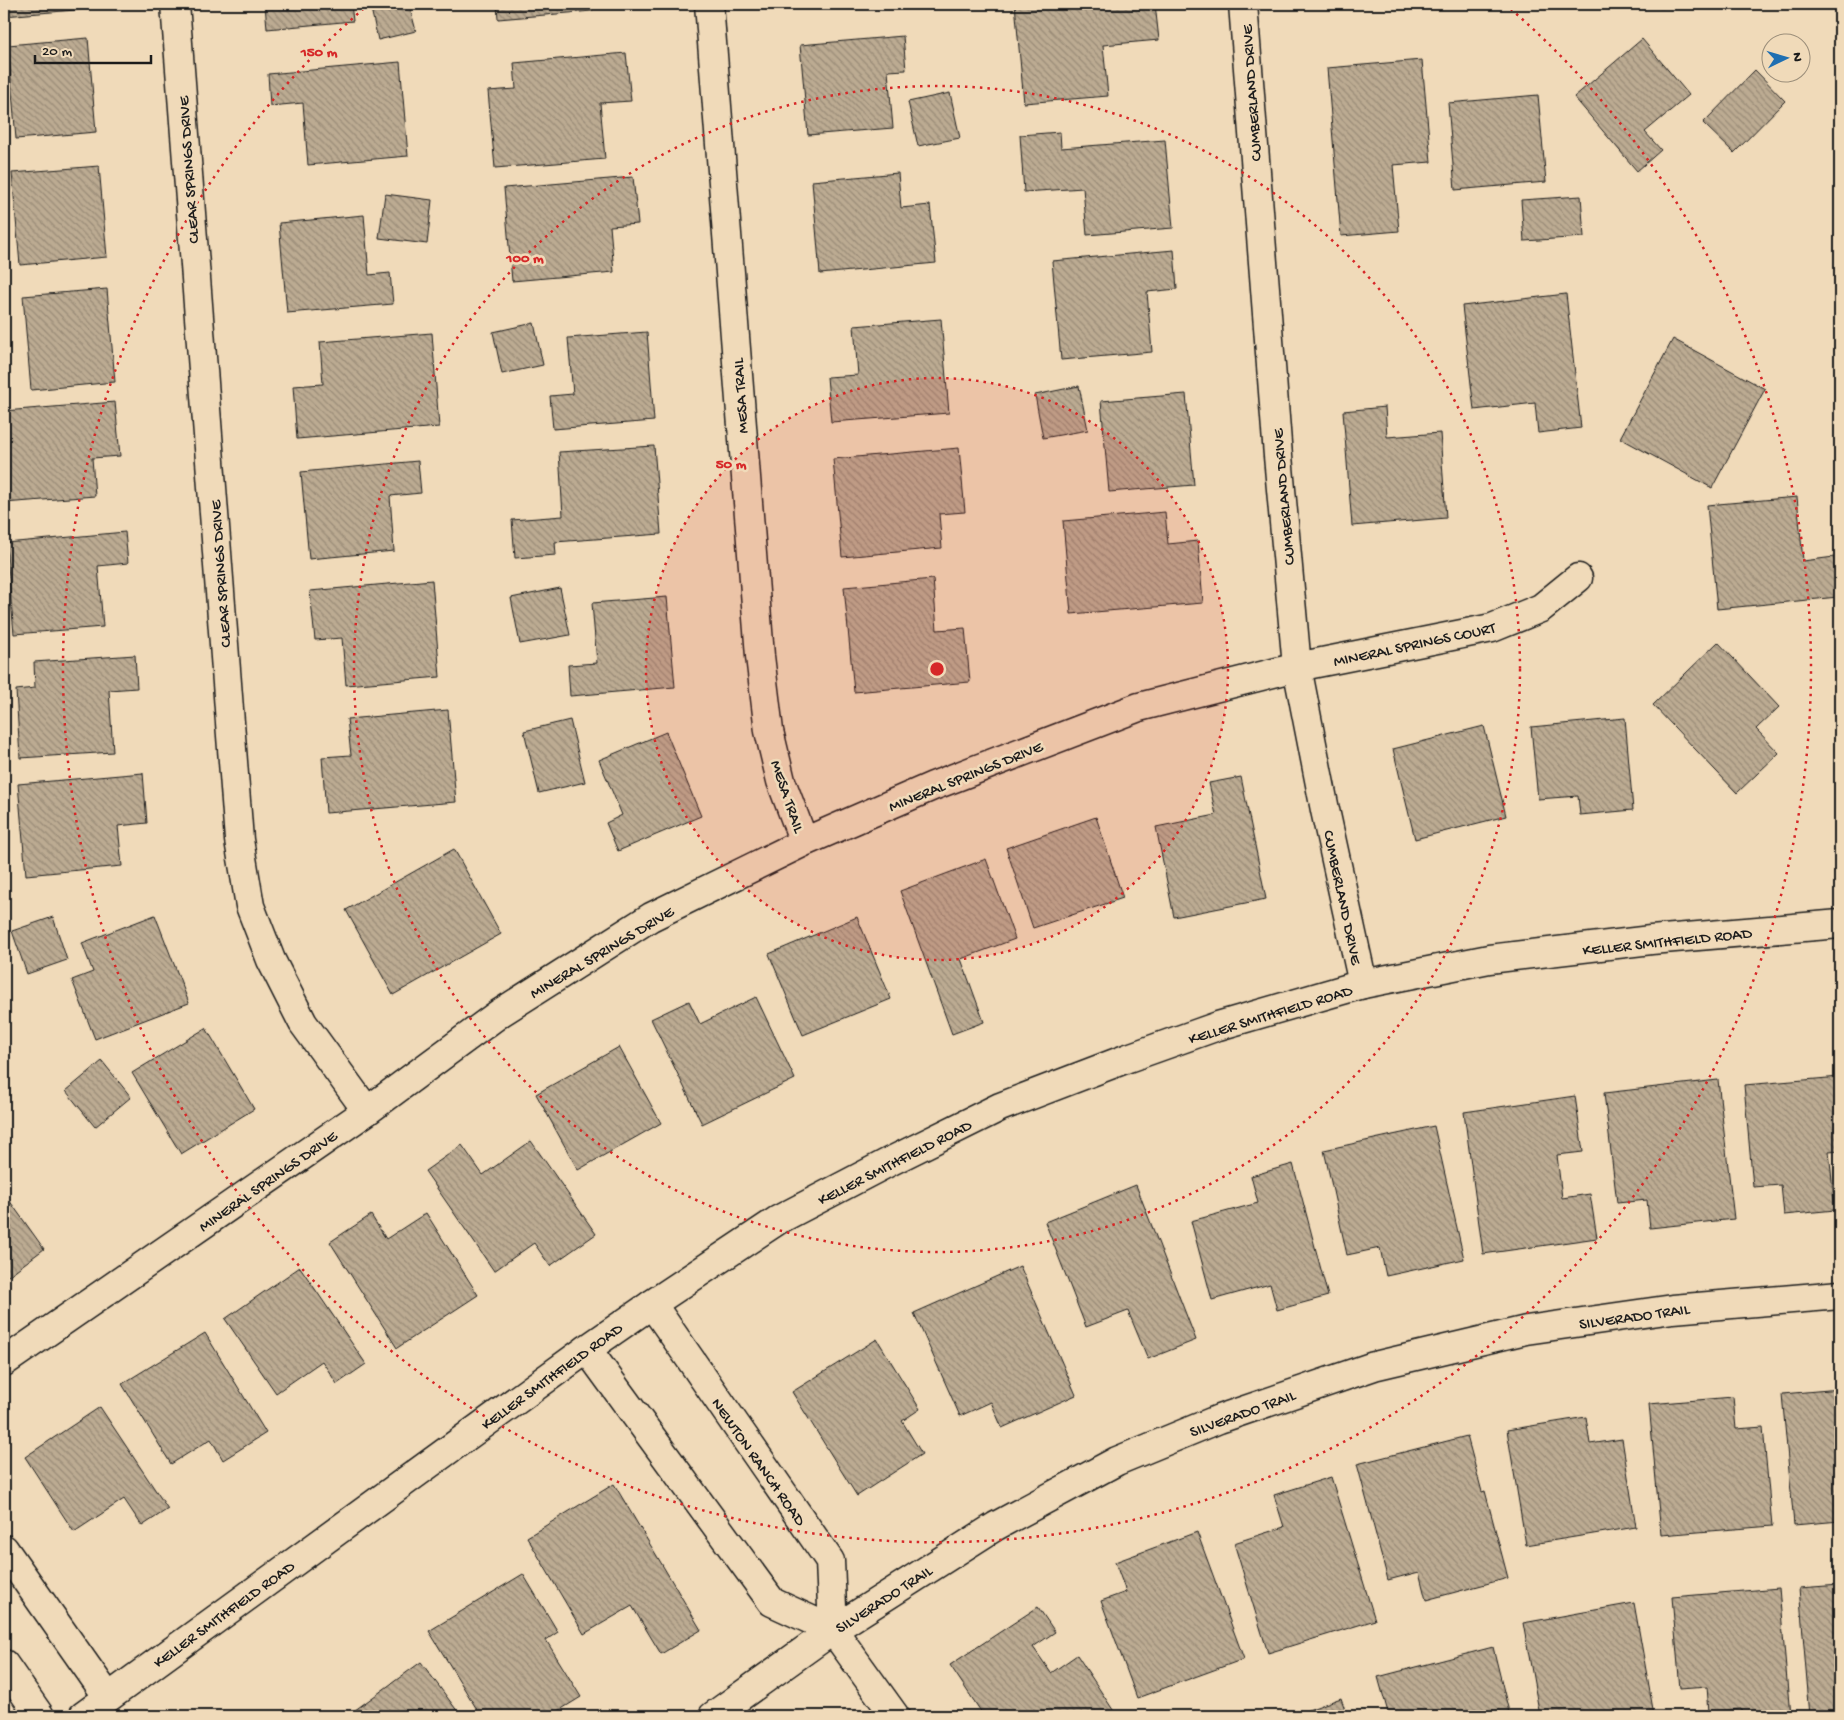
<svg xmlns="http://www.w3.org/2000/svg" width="1844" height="1720" viewBox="0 0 1844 1720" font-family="'Gochi Hand',sans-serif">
<defs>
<pattern id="building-back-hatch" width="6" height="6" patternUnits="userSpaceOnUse" patternTransform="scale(1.25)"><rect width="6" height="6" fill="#bcab92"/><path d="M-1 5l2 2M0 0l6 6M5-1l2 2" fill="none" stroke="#988a76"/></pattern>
</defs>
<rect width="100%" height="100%" fill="#f0dab9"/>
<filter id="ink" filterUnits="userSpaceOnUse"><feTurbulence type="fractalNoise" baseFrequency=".02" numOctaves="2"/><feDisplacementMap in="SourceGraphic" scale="10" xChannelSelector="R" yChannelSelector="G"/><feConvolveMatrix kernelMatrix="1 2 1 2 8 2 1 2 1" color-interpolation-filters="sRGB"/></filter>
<g filter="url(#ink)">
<path fill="url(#building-back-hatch)" stroke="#1c1c1c" d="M4 4H86L87 9 4 16Z
M265 4H351L353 21 267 29Z
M370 4H409L416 31 378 40Z
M497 4H592V11L498 19Z
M1015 4H1155L1159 40 1103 45 1108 96 1024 103Z
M1660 4H1708L1660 8Z
M903 36 906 70 888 71 893 128 808 135 800 45Z
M88 38 96 132 16 139 8 45Z
M1642 39 1689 95 1645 132 1661 150 1637 171 1574 97Z
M626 53 631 101 600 103 605 159 495 168 488 91 516 89 514 63Z
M1422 60 1431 162 1393 165 1399 231 1341 236 1327 68Z
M400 62 408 156 308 165 303 103 270 106 268 74Z
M1755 70 1785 101 1734 153 1703 123Z
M950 93 960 138 918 146 908 102Z
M1538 95 1546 182 1455 190 1448 103Z
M1060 132 1061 148 1165 140 1173 228 1087 235 1083 188 1024 192 1020 135Z
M99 166 107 257 20 265 12 173Z
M898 173 901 208 930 205 936 263 820 274 812 181Z
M633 177 638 224 610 226 614 272 512 281 504 188Z
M385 194 432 200 427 244 379 238Z
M1581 196 1584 237 1524 241 1521 200Z
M364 215 369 275 390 273 393 304 287 313 279 223Z
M1174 250 1177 289 1147 292 1152 352 1061 360 1052 261Z
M107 289 115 382 31 390 23 296Z
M1566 294 1581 428 1538 433 1535 403 1474 410 1462 306Z
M941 319 949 413 831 422 827 377 858 375 854 326Z
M534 323 543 365 502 374 493 332Z
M647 332 654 421 553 429 550 396 573 394 568 338Z
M432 333 439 427 297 439 293 386 323 384 320 342Z
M1673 339 1765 389 1712 488 1620 438Z
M1079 386 1088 430 1043 438 1035 395Z
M1186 394 1194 485 1109 492 1101 401Z
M115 402 120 456 92 458 95 496 4 503V411Z
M1385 407 1387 437 1440 433 1446 518 1352 526 1343 411Z
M654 446 661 534 555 542 556 555 515 558 512 520 563 516 559 452Z
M959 448 965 512 939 514 942 548 842 557 833 459Z
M418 461 421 493 390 496 394 551 309 559 301 472Z
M1797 497 1803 561 1834 557 1838 597 1717 609 1707 505Z
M1165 512 1168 544 1198 541 1203 603 1071 614 1063 521Z
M125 532 128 563 98 566 103 627 14 634 6 543Z
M933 579 937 630 965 628 970 682 854 692 844 587Z
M432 580 440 677 346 685 342 638 315 640 310 591Z
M560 588 570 635 520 644 511 598Z
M667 597 675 687 570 696 568 665 597 663 592 603Z
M1718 642 1779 707 1756 729 1779 753 1737 793 1653 705Z
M135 655 137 688 109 690 113 752 20 758 16 690 35 688 34 662Z
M448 710 456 802 326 813 322 757 351 755 347 719Z
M1625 718 1633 810 1580 815 1578 796 1538 799 1531 727Z
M570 720 585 782 539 793 524 731Z
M1484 726 1506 816 1415 839 1393 749Z
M666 732 701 816 618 851 606 823 622 815 599 760Z
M143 773 147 823 118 826 122 866 26 875 18 784Z
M1241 777 1266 899 1174 917 1156 827 1216 815 1209 783Z
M1096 817 1123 898 1033 928 1006 848Z
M454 849 501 934 393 995 346 910Z
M986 859 1015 939 961 959 984 1022 952 1034 900 891Z
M155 915 189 1003 95 1039 72 980 93 972 82 943Z
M53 917 67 960 27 974 12 931Z
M857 917 891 999 803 1035 769 954Z
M756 997 795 1079 702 1124 651 1019 689 1001 700 1024Z
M206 1028 254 1109 181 1154 132 1073Z
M619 1047 661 1123 578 1170 536 1094Z
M102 1061 131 1097 95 1127 66 1091Z
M1840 1077V1150L1829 1151 1835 1210 1784 1215 1781 1185 1753 1187 1744 1085Z
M1718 1080 1734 1219 1650 1228 1647 1200 1617 1203 1604 1093Z
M1575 1096 1583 1152 1557 1155 1562 1198 1590 1194 1597 1238 1483 1254 1464 1112Z
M1434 1126 1464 1259 1386 1276 1380 1248 1347 1255 1324 1150Z
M531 1141 596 1234 550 1266 534 1243 494 1271 425 1171 462 1145 483 1175Z
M1293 1164 1328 1296 1277 1310 1270 1284 1212 1300 1191 1221 1258 1203 1251 1176Z
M1136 1185 1196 1340 1148 1359 1128 1311 1086 1327 1045 1222Z
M4 1193 44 1249 4 1279Z
M426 1213 478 1295 397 1348 330 1242 371 1215 386 1239Z
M1020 1266 1076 1395 1002 1428 991 1402 960 1416 914 1313Z
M300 1267 366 1364 337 1384 322 1361 276 1393 225 1319Z
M205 1333 266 1433 223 1460 211 1439 171 1464 122 1384Z
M877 1339 920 1409 902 1421 922 1454 857 1496 792 1392Z
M1840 1389V1521L1794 1525 1782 1394Z
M1733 1397 1736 1429 1763 1427 1772 1526 1661 1535 1649 1404Z
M100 1407 168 1509 142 1526 124 1499 74 1532 25 1457Z
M1586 1417 1590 1444 1622 1439 1636 1527 1526 1545 1507 1430Z
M1467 1436 1482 1492 1485 1491 1508 1578 1426 1600 1419 1572 1388 1580 1357 1464Z
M1331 1477 1375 1620 1268 1653 1234 1543 1284 1527 1274 1495Z
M614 1484 701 1630 661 1654 632 1606 584 1634 527 1537Z
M1197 1532 1244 1659 1137 1698 1101 1601 1126 1592 1115 1562Z
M523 1574 558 1632 546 1640 581 1697 550 1716H481L429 1631Z
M1840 1585V1716H1810L1799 1588Z
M1779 1588 1790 1716H1742L1741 1709 1709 1712 1707 1687 1680 1689 1672 1597Z
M1634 1603 1654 1715 1645 1716H1540L1523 1623Z
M1038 1607 1055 1632 1033 1647 1051 1673 1077 1655 1117 1716H984L950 1665Z
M1493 1647 1510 1716H1389L1378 1677Z
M421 1662 461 1716H347Z
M1341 1698 1347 1716H1292Z"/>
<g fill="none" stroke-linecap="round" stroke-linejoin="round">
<g stroke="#1c1c1c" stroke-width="31">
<path id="street" d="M175 4 239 840 250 906 271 960 303 1023 367 1111
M709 4 760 656 769 731 781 781 804 842
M1243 4 1278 456 1297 667 1325 810 1363 984
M652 1304 830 1561 833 1630
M587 1349 772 1602 833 1630 895 1716
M4 1362 367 1111 500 1013 651 917 804 842 933 786 1139 707 1297 667 1492 628 1541 608 1578 578
M4 1549 108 1697
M4 1664 40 1716
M713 1716 833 1630 996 1526 1117 1461 1219 1419 1374 1366 1526 1330 1673 1309 1840 1295"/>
</g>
<g stroke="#1c1c1c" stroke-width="31">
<path id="secondary" d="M83 1716 587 1349 652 1304 778 1220 891 1161 1000 1107 1128 1058 1218 1026 1363 984 1489 959 1651 940 1840 924"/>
</g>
<use href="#street" stroke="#f0dab9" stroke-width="28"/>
<use href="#secondary" stroke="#f0dab9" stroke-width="28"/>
</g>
</g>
<circle cx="937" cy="669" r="291" fill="#d62828" fill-opacity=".12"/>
<g fill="none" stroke="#d62828" stroke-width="2.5" stroke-dasharray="2.5 5">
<circle cx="937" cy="669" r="291"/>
<circle cx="937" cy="669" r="583"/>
<path d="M1505 4A874 874 0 1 1 369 4"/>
</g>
<g text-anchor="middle" stroke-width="5" stroke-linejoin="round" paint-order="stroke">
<g font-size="16" fill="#1c1c1c" stroke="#f0dab9">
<text transform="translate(1250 93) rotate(-94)" y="6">CUMBERLAND DRIVE</text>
<text transform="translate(187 170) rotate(-94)" y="6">CLEAR SPRINGS DRIVE</text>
<text transform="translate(739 396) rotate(-94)" y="6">MESA TRAIL</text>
<text transform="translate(1282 497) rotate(-95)" y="6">CUMBERLAND DRIVE</text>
<text transform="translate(219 574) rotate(-94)" y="6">CLEAR SPRINGS DRIVE</text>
<text transform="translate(1414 643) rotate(-12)" y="6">MINERAL SPRINGS COURT</text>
<text transform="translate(965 775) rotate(-22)" y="6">MINERAL SPRINGS DRIVE</text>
<text transform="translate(789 796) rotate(71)" y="6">MESA TRAIL</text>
<text transform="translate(1344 897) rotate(78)" y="6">CUMBERLAND DRIVE</text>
<text transform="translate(1667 940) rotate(-6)" y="6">KELLER SMITHFIELD ROAD</text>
<text transform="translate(601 951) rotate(-31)" y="6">MINERAL SPRINGS DRIVE</text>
<text transform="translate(1270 1013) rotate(-17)" y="6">KELLER SMITHFIELD ROAD</text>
<text transform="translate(894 1161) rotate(-27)" y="6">KELLER SMITHFIELD ROAD</text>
<text transform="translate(267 1180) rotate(-35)" y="6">MINERAL SPRINGS DRIVE</text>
<text transform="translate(1634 1315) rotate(-8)" y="6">SILVERADO TRAIL</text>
<text transform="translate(551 1375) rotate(-36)" y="6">KELLER SMITHFIELD ROAD</text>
<text transform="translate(1242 1412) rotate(-20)" y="6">SILVERADO TRAIL</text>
<text transform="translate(760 1461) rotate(55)" y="6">NEWTON RANCH ROAD</text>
<text transform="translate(883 1598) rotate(-33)" y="6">SILVERADO TRAIL</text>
<text transform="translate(223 1613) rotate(-36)" y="6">KELLER SMITHFIELD ROAD</text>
</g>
</g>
<circle cx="937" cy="669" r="8" fill="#d62828" stroke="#f0dab9" stroke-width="2.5"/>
<g font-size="15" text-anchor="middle" font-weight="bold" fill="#d62828" stroke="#f0dab9" stroke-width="5" stroke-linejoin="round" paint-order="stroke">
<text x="319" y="56">150 m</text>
<text x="525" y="262">100 m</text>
<text x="731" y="468">50 m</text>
</g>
<rect width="1844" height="1720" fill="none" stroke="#f0dab9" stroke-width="20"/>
<rect x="10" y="10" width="1824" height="1700" fill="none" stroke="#1c1c1c" stroke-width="2" filter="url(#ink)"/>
<g transform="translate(1786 58) rotate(85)"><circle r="24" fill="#f0dab9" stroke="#9b8e7a"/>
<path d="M0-4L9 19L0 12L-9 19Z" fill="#1f6fb2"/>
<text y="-8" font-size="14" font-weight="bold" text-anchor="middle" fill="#1c1c1c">N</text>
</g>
<path d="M35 55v8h116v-8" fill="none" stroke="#1c1c1c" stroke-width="2.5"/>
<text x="42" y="55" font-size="15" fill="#1c1c1c" stroke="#f0dab9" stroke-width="4" paint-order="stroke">20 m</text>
</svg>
